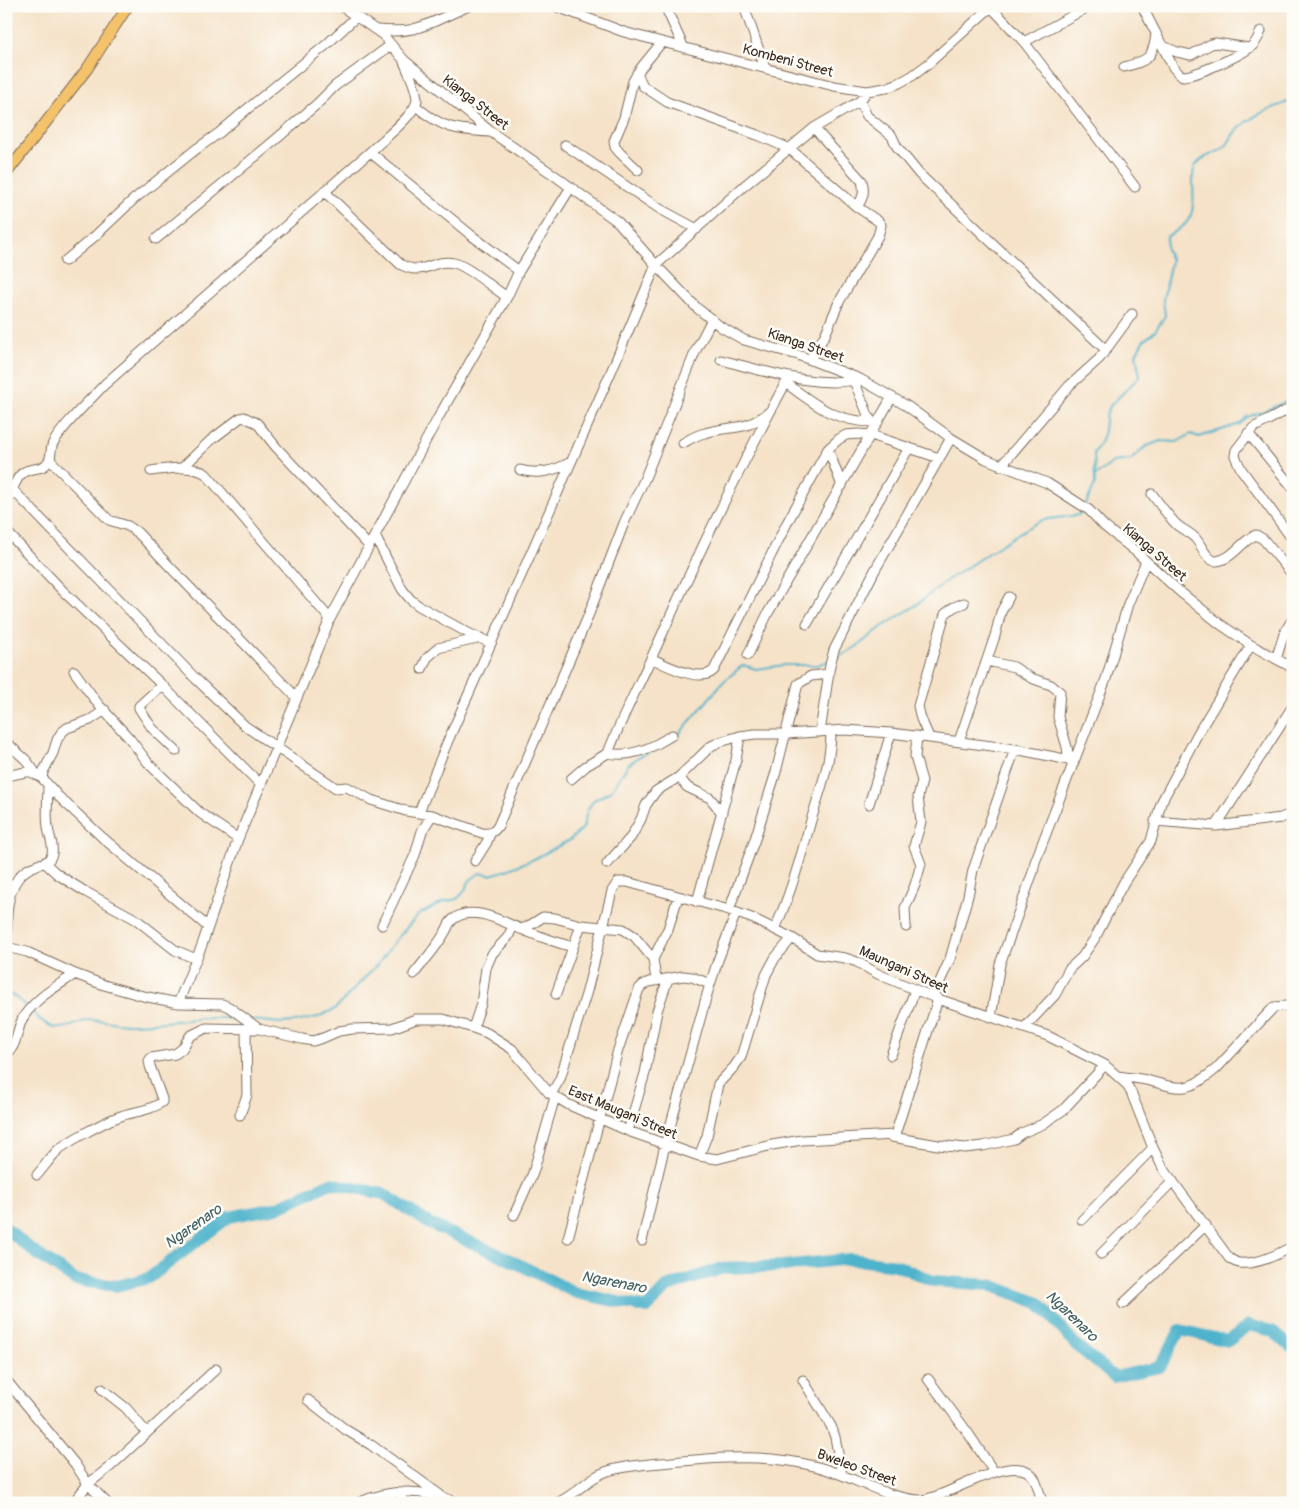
<svg xmlns="http://www.w3.org/2000/svg" width="1299" height="1509" viewBox="0 0 1299 1509" font-family="Pangolin,sans-serif">
<rect width="100%" height="100%" fill="#fdfcf7"/>
<filter id="ink" filterUnits="userSpaceOnUse"><feTurbulence type="fractalNoise" baseFrequency=".02" numOctaves="2"/><feDisplacementMap in="SourceGraphic" scale="10" xChannelSelector="R" yChannelSelector="G"/><feConvolveMatrix kernelMatrix="1 2 1 2 8 2 1 2 1" color-interpolation-filters="sRGB"/></filter>
<filter id="wash" filterUnits="userSpaceOnUse"><feTurbulence type="fractalNoise" baseFrequency=".0096" numOctaves="4" result="noise"/><feDisplacementMap in="SourceGraphic" scale="20" xChannelSelector="R" yChannelSelector="G"/><feGaussianBlur stdDeviation="1.12" result="paint"/><feColorMatrix in="noise" values="0 0 0 0 0 0 0 0 0 0 0 0 0 0 0 0 0 1.4 0 .05"/><feComposite in="paint" operator="in"/></filter>
<g filter="url(#wash)">
<rect width="100%" height="100%" fill="#f5e2c8"/>
<g fill="none" stroke-linecap="round" stroke-linejoin="round">
<path stroke="#4db2cb" stroke-width="2" d="M1095 476 1113 462 1131 460 1145 447 1160 441 1177 442 1191 434 1199 437 1240 424 1247 417 1265 411 1293 398
M1086 504 1095 484 1094 453 1103 437 1106 414 1111 405 1140 376 1136 354 1143 341 1155 331 1165 316 1163 300 1171 260 1166 249 1167 236C1195 223 1194 211 1193 183 1193 177 1192 170 1196 165 1203 155 1214 155 1222 149 1229 145 1231 136 1236 131 1251 115 1273 108 1293 100
M836 659 856 647 882 627 915 606 946 581 1019 533 1042 520 1079 515 1082 510
M668 743 675 739 723 682 743 665 756 669 785 665H817L829 661
M6 994 14 996 27 1007
M31 1011C38 1017 45 1026 55 1028 67 1030 78 1022 89 1020 102 1019 117 1024 131 1024 167 1024 202 1015 238 1019
M253 1020 280 1023 295 1022 318 1017 335 1009 379 963 395 941 418 915 443 902 457 899 463 893 470 880 480 873 490 875 504 871 534 859 570 840 583 828 587 811 594 800 611 791 628 765 640 756 650 752
M1289 1345 1293 1342"/>
<path stroke="#4db2cb" stroke-width="12" d="M6 1228 30 1249 75 1280 116 1286 149 1278 229 1217 276 1208 331 1183 384 1194 430 1224 504 1257 576 1293 647 1308 667 1287 723 1268 783 1266 850 1259 896 1265 933 1281 990 1285 1039 1303 1076 1345 1114 1377 1160 1367 1180 1330 1228 1341 1249 1325 1272 1331 1293 1348"/>
</g>
</g>
<g filter="url(#ink)">
<g fill="none" stroke-linecap="round" stroke-linejoin="round">
<g stroke="#7c6a5a" stroke-width="11">
<path id="minor" d="M341 6 383 35 404 60 491 132 554 175 618 222 656 265 697 308 721 327 744 340 798 355 860 379 907 406 951 438 986 459 1047 483 1089 510 1104 526 1135 551 1179 591 1220 624 1251 645 1293 668
M555 6 624 32 662 42 834 86 867 91 886 88 899 83 912 76 927 65 992 6
M665 6 684 48
M744 6 765 68
M1142 6 1173 67 1179 74 1183 76C1196 76 1244 54 1253 45 1257 41 1259 36 1261 31
M991 7 1024 42 1135 187
M377 30C389 31 401 32 413 29 432 25 450 13 469 6
M1024 42 1090 6
M1163 46 1177 52 1191 55 1211 44 1216 43 1249 48
M1124 67C1147 61 1154 58 1156 33
M637 73 643 86 667 102 760 136 790 149 857 207 878 221 881 225 878 236 839 302 825 335 810 359
M860 101 867 116 892 136 897 147 919 174 1106 350
M416 106C442 129 457 130 490 132
M814 128 862 181C865 192 863 198 857 207
M565 145 660 209 697 229
M370 152 471 235 519 271
M638 170 620 153 615 147 614 141 624 118 633 81 640 69 662 42
M324 191 400 264C424 278 432 258 454 263 468 266 494 289 507 297
M156 239 274 141 317 104 335 86 391 45
M65 261 95 236 133 200 195 150 219 133 246 110 326 45 356 17
M721 360C765 371 816 389 860 379
M854 381 871 422
M786 383C818 407 837 423 878 422
M1293 407 1253 428 1236 450 1235 456 1241 469 1293 540
M1248 433 1293 488
M683 443C690 439 696 435 705 433 730 425 746 432 769 412
M828 449 842 486
M50 460 109 520 128 526 137 532 172 569 297 698
M1001 466 1069 386 1099 359 1132 314
M182 468 211 440 240 418 244 417 257 423 276 447 369 546
M520 470C539 475 554 471 571 462
M151 471C168 469 191 464 206 474L330 619
M13 490 196 679 245 726 336 788 347 787 371 800 406 811 432 815 482 833C490 834 493 833 498 826L587 619 624 523 645 478 696 350 712 319
M1152 494C1160 505 1168 516 1177 525 1183 530 1191 533 1196 539 1202 546 1207 562 1217 561 1233 559 1242 540 1256 535L1263 539 1293 575
M6 502C13 493 14 478 24 472 32 467 42 471 48 462 52 457 50 449 53 443 65 423 88 402 105 384L370 152C381 141 417 114 417 99 416 86 409 73 404 62
M6 531 63 591 162 685 261 785
M375 536 402 589 410 599 419 606 470 634 491 643
M807 624 909 448
M748 655 768 613 892 397
M651 658C665 665 701 684 714 670L788 521 828 449 839 439 846 435 858 434 871 435 939 458
M1276 659 1284 634 1293 618
M987 661 1014 667 1031 678 1051 685 1060 692 1058 717 1067 747 1069 760
M422 669 427 658 438 648 481 638
M74 671 98 704 130 739 149 764 200 813 238 839
M162 685 139 706V708L152 728 176 751
M820 732 830 665 834 650 875 570 951 438
M929 737 921 719 918 706 945 614 954 607 964 603
M959 741 995 636 1001 612 1009 597
M6 742 26 760 37 775
M608 753C623 714 643 677 660 639 700 550 742 462 789 377
M6 776 26 772H31L42 778 58 796 103 838 208 927
M679 777 687 787 710 798 722 813
M42 778 43 772 53 753 57 740 61 733 67 728 90 720 105 710
M571 779 586 766 608 753C630 758 654 747 672 735
M869 804 891 733
M419 812 447 743 611 372 656 265 744 186 814 128 860 101 867 91
M1155 821 1216 826 1281 818 1293 813
M1216 826 1293 706
M475 861 487 842 490 834
M45 863 57 874 84 891 137 920 175 950 196 959
M607 864 631 837 641 819 646 805 656 791 679 777 711 746 720 742 740 736 755 734H787L845 730 891 733 1015 749 1074 761
M697 902 736 760 740 736
M729 910 755 839 776 772 798 684 811 676 829 674
M382 925 415 855 422 831 432 815
M906 927 905 908 915 885 921 864 914 846 921 822 918 797 922 781 915 757 917 736
M520 929 527 927 543 917 555 918 581 925 623 929 634 936 653 959
M775 929C790 895 800 860 810 824 819 792 831 765 831 731
M6 947 27 952 75 974 104 985 143 996 178 1003 222 1004 229 1007 259 1029 302 1039 313 1041 323 1038 339 1031 352 1029 392 1028 416 1019H443L473 1028 487 1033 512 1049 549 1093 569 1105 628 1131 699 1156 717 1159 772 1145 802 1140 895 1135 938 999
M7 947C7 925 4 895 19 877 23 872 29 868 35 866 42 862 49 864 52 854 54 845 49 836 48 827 46 814 48 799 48 785
M414 974C424 961 436 948 444 934 448 928 449 921 455 918 474 905 503 922 521 929 538 936 555 942 573 947
M656 980 653 959 668 929 678 897
M556 994 581 925
M933 997 950 959 968 896 973 870 1015 749
M178 1003 202 945 238 839 330 619 438 418 507 297 519 271 571 187
M991 1017 1000 964 1033 872 1035 862 1106 679 1128 604 1146 561
M473 1028 481 1004 486 968 492 954 508 937 513 926
M1024 1028 1055 995 1069 969 1082 957 1095 938 1124 882 1151 841 1161 803 1198 733 1251 645
M6 1055C18 1045 16 1029 24 1016 37 997 56 987 75 974
M891 1055 915 990
M1118 1076C1129 1078 1140 1078 1150 1081 1182 1090 1188 1092 1216 1069L1274 1007 1286 1006 1293 1008
M551 1094 560 1079 587 991 612 891 618 882H627L729 910 754 919 792 938 817 954 845 958 857 962 878 974 938 999 1048 1036 1105 1065 1126 1084 1131 1092 1153 1148 1163 1168 1229 1258C1232 1260 1236 1263 1240 1263 1257 1265 1279 1254 1293 1246
M240 1115 247 1095 246 1029
M628 1131 645 1073 657 1011 668 979
M892 1137 938 1145 965 1148 983 1146 1014 1139 1022 1133 1043 1124 1063 1110 1105 1065
M699 1156 707 1136 718 1084 734 1067 741 1057 766 975 775 958 792 938
M37 1175C44 1167 50 1158 57 1151 65 1143 106 1121 118 1117 132 1111 149 1112 162 1102V1099L150 1066 149 1061 151 1058 175 1054 182 1049 190 1036 206 1028 259 1029
M514 1215 533 1173 555 1097
M1082 1220 1153 1148
M568 1238 618 1050 639 989 643 985 649 982 683 976 692 977 710 984
M642 1241 665 1145 708 991 718 960 736 913
M1101 1254 1173 1181
M1123 1304 1206 1225
M928 1379 968 1433 994 1472
M6 1380 75 1464 88 1484 107 1503
M803 1380 831 1426 835 1437 842 1475
M102 1389 126 1408 146 1432
M308 1400 346 1430 371 1445 440 1495
M401 1493 403 1503
M73 1503 88 1484 111 1466 216 1369
M358 1503C391 1488 425 1489 458 1503
M557 1503C576 1495 588 1477 608 1471 628 1465 651 1464 672 1462 721 1457 770 1454 818 1467 852 1476 883 1497 918 1500 943 1502 1016 1447 1034 1478 1038 1485 1040 1495 1042 1503"/>
</g>
<g stroke="#7c6a5a" stroke-width="12">
<path id="major" d="M6 174 87 69 128 6"/>
</g>
<use href="#minor" stroke="#fff" stroke-width="9"/>
<use href="#major" stroke="#f3c26a" stroke-width="10"/>
</g>
</g>
<g text-anchor="middle" stroke-width="5" stroke-linejoin="round" paint-order="stroke">
<g font-size="14" fill="#3b2a1e" stroke="#fdfcf7">
<text transform="translate(788 60) rotate(15)" y="5">Kombeni Street</text>
<text transform="translate(476 102) rotate(38)" y="5">Kianga Street</text>
<text transform="translate(806 345) rotate(19)" y="5">Kianga Street</text>
<text transform="translate(1155 552) rotate(41)" y="5">Kianga Street</text>
<text transform="translate(904 969) rotate(24)" y="5">Maungani Street</text>
<text transform="translate(623 1112) rotate(23)" y="5">East Maugani Street</text>
<text transform="translate(857 1467) rotate(20)" y="5">Bweleo Street</text>
</g>
<g font-size="15" font-style="italic" fill="#426063" stroke="#fdfcf7">
<text transform="translate(193 1226) rotate(-35)" y="5">Ngarenaro</text>
<text transform="translate(614 1282) rotate(11)" y="5">Ngarenaro</text>
<text transform="translate(1072 1316) rotate(44)" y="5">Ngarenaro</text>
</g>
</g>
<rect width="1299" height="1509" fill="none" stroke="#fdfcf7" stroke-width="25"/>
</svg>
